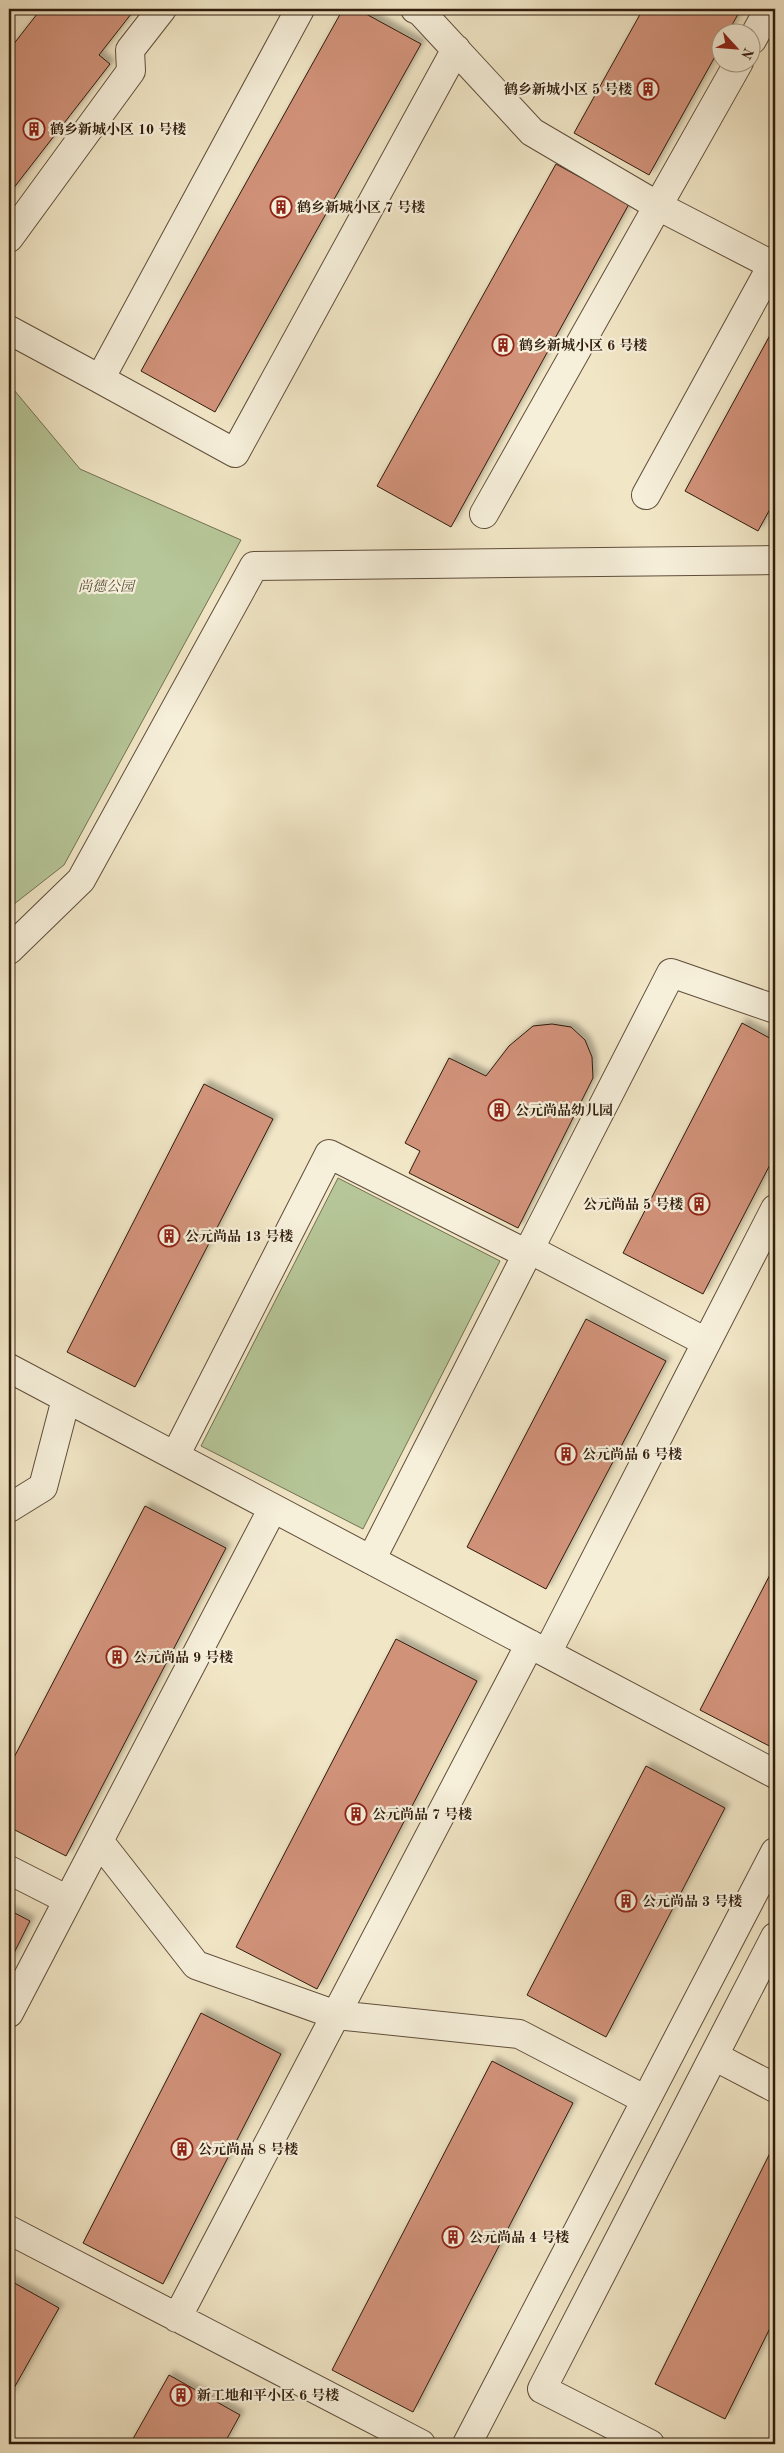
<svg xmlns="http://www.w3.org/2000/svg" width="784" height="2453" viewBox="0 0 784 2453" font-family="'Old Standard TT','Noto Serif SC',serif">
<defs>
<filter id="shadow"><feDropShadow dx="4.5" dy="-4.5" stdDeviation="2.5" flood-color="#0004"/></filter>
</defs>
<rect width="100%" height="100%" fill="#f1e6c6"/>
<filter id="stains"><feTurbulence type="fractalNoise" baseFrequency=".004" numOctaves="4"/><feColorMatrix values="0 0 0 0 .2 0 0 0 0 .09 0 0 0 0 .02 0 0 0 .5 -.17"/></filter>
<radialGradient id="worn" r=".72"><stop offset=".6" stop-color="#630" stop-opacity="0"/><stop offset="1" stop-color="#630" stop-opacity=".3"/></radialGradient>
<path fill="#b6c698" stroke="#737152" d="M9 384 80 469 241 540 64 865 9 908Z
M338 1178 500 1261 363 1529 201 1446Z"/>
<path fill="#d1927a" stroke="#301c0d" filter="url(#shadow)" d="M41 9H135L99 55 110 64 9 194V50Z
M343 9H357L421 44 215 412 141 371Z
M643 9H741L728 32H722V44L649 175 574 133Z
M556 164 629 204 451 527 377 486Z
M775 326V500L758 531 685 491Z
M742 1023 775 1041V1155L703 1294 623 1253Z
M552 1024 571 1027 585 1040 592 1057 593 1078 518 1228 409 1173 420 1151 405 1143 449 1058 486 1076 509 1046 533 1026Z
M204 1084 273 1119 135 1387 67 1352Z
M586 1319 666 1361 546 1589 467 1547Z
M145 1506 226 1548 66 1856 9 1827V1767Z
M775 1565V1749L700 1710Z
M396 1639 477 1681 317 1989 236 1947Z
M646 1766 725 1808 606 2037 527 1995Z
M9 1910 30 1921 9 1963Z
M201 2013 281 2054 163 2284 83 2243Z
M492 2061 573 2103 413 2412 332 2370Z
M775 2143V2318L725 2419 655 2384Z
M9 2280 59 2308 9 2397Z
M169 2375 240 2415 224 2444H130Z"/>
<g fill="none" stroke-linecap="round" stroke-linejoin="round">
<g stroke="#604e3b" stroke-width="30">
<path id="street" d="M415 9 420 11 532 132 658 206 772 265
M752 40 769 9
M9 238 131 71 130 50 162 9
M9 330 100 379 300 9
M100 379 235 453 456 49
M646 495 775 260
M484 514 739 62
M9 950 81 880 254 566 775 560
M529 1249 706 1342
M527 1254 671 973 775 1009
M9 1368 775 1774
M175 1456 329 1154 527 1254 371 1560
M9 1508 43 1487 66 1399
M547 1653 775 1209
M99 1841 196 1965 336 2015 519 2034 646 2100
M9 1870 68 1900
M9 2013 273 1508
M714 2056 775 2088
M9 2230 421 2444
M177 2318 530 1644
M467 2444 775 1852
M650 2444 542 2389 775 1937"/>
</g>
<use href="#street" stroke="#f6efda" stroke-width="28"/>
</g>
<defs>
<g id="building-ring" transform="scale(1.125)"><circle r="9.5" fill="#f6efda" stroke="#8f2418" stroke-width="1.5"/><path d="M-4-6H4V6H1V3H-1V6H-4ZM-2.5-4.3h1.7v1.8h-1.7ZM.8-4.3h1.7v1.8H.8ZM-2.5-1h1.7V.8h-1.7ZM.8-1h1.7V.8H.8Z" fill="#8f2418"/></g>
</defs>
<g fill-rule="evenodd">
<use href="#building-ring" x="648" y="89"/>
<use href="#building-ring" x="34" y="129"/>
<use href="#building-ring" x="281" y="207"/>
<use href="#building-ring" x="503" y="345"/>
<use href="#building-ring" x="499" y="1110"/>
<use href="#building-ring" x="699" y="1204"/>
<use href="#building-ring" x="169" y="1236"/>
<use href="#building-ring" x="566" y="1454"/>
<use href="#building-ring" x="117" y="1657"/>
<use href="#building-ring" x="356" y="1814"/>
<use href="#building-ring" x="626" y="1901"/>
<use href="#building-ring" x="182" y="2149"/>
<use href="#building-ring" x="453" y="2237"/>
<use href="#building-ring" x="181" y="2395"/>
</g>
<g text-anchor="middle" stroke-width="4.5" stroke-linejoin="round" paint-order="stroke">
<g font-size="14" font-weight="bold" fill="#301c0d" stroke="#f6efda" text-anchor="start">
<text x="632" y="94" text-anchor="end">鹤乡新城小区 5 号楼</text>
<text x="50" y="134">鹤乡新城小区 10 号楼</text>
<text x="297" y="212">鹤乡新城小区 7 号楼</text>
<text x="519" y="350">鹤乡新城小区 6 号楼</text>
<text x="515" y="1115">公元尚品幼儿园</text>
<text x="683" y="1209" text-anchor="end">公元尚品 5 号楼</text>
<text x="185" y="1241">公元尚品 13 号楼</text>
<text x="582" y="1459">公元尚品 6 号楼</text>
<text x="133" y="1662">公元尚品 9 号楼</text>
<text x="372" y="1819">公元尚品 7 号楼</text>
<text x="642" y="1906">公元尚品 3 号楼</text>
<text x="198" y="2154">公元尚品 8 号楼</text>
<text x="469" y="2242">公元尚品 4 号楼</text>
<text x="197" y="2400">新工地和平小区 6 号楼</text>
</g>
<g font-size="14" font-style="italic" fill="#584f37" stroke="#f6efda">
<text x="106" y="591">尚德公园</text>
</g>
</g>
<rect width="784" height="2453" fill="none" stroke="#f1e6c6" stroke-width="30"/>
<rect x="10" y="10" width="764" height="2433" fill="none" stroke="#301c0d" stroke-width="2.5"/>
<rect x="15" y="15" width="754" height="2423" fill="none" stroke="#301c0d"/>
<g transform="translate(736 48) rotate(116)"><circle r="24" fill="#f6efda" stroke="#a79b88"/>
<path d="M0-4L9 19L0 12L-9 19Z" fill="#8f2418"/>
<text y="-8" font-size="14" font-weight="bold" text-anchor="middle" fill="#301c0d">N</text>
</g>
<rect width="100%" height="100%" filter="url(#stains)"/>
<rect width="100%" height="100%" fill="url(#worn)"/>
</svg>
